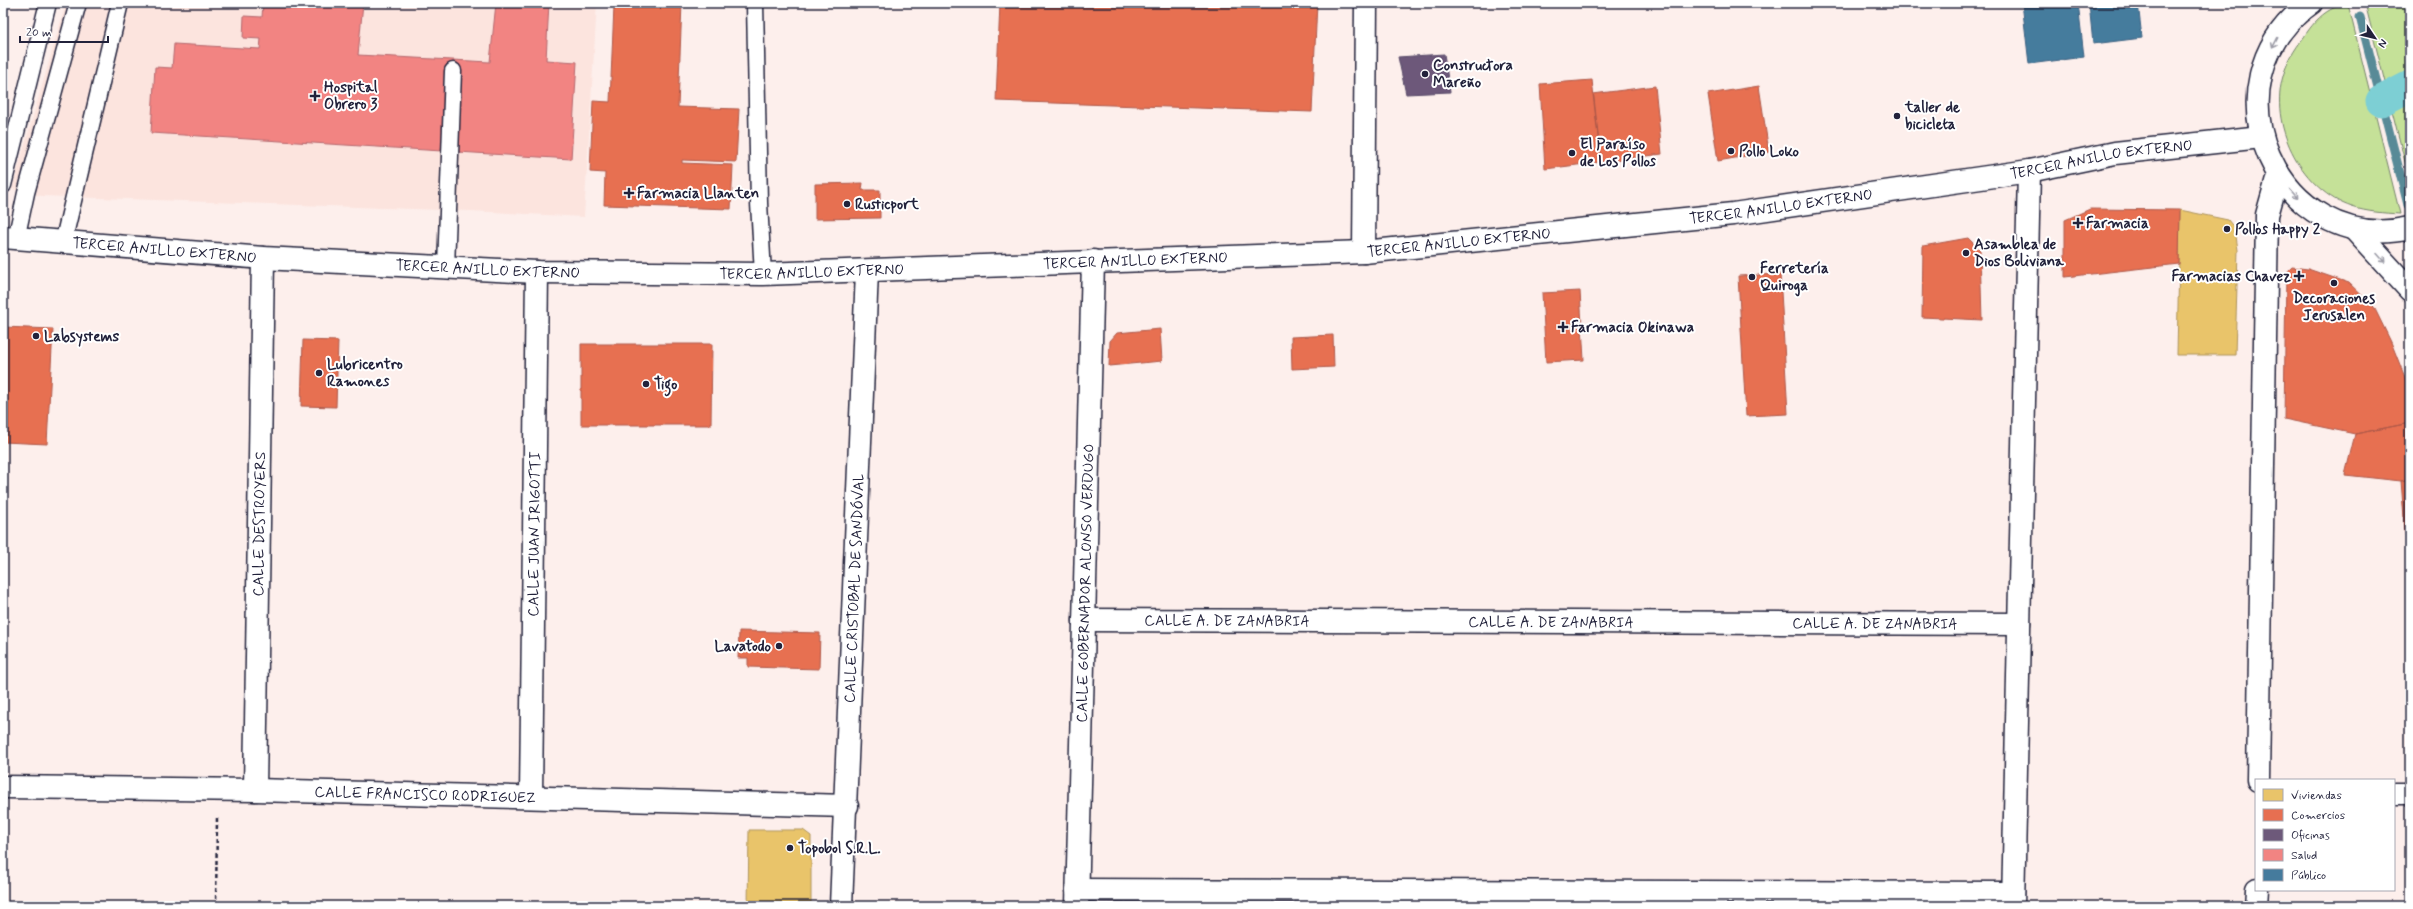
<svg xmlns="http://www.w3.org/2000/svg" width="2413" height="909" viewBox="0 0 2413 909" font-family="Mynerve,sans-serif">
<rect width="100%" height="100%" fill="#fdefec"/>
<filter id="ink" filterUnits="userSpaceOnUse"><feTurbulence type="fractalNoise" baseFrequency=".025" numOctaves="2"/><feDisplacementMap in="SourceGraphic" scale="8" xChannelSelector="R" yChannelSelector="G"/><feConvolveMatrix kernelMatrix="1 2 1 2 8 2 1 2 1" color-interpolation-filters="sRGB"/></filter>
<g filter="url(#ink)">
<path fill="#fce4de" d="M66 3H597L584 217 470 211 42 196 12 189Z"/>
<path fill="#c5e198" stroke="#74826a" d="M2365 3H2410V182Z
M2348 4 2400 214C2383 213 2367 212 2352 207 2303 191 2270 129 2282 80 2286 63 2294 50 2304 37 2314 21 2328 6 2348 4Z"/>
<path fill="#e9c46a" stroke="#ad935c" d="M2180 210 2228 220 2235 229 2238 250 2235 355H2177Z
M749 830H803L811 836V906H748Z"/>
<path fill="#e76f51" stroke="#ac584a" d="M631 3H682L678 107 739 109 736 162 682 160V163L733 165 731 209 604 205 605 173 590 172 593 101 610 102 614 6 630 7Z
M1000 3H1317L1312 112 996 101Z
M1592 80 1601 162 1545 169 1540 84Z
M1655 86 1662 154 1601 162 1593 94Z
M1759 86 1769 152 1718 161 1708 94Z
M863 183 862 190H880V218L815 219V184Z
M2090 209 2180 210 2179 264 2065 277V220Z
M1968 238 1980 250 1982 320 1922 317 1923 246Z
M2292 267 2308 269 2349 283 2374 307 2391 342 2410 390V423L2355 434 2284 419 2286 273Z
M1780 274 1788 414 1746 416 1738 276Z
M1580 291 1584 360 1546 362 1542 293Z
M3 327 53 329 47 444 3 442Z
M1160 329 1162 361 1109 366 1110 341 1117 333Z
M1333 335 1334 367 1292 369 1291 337Z
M303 340 338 341 336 407 301 406Z
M581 344H712L711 425H581Z
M2410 423V479L2401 481 2345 475 2355 434Z
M2410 479V592L2401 481Z
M739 631 820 633 819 669 748 667V658H738Z"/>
<path fill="#6d597a" stroke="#564867" d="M1444 54 1450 92 1406 94 1398 57Z"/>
<path fill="#f28482" stroke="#b4676d" d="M263 3H363L358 55 490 62 496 3H549L546 60 577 62 571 159 151 133 155 67 172 68 174 44 260 49 261 39 243 38 244 16 262 17Z"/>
<path fill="#457b9d" stroke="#3a6080" d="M2022 3H2078L2084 57 2029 64Z
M2089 3H2138L2142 38 2093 44Z"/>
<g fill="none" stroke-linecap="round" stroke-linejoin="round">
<path stroke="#598a97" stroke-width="9" d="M2360 17 2408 205"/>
<path stroke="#7dcfd4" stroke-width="31" d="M2381 101 2410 86"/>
<g stroke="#22223b" stroke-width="19">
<path id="lane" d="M755 3 759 203 763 274
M3 185 48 3
M16 239 26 193 78 3
M63 243 120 3
M446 268 453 71"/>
</g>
<g stroke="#22223b" stroke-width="25">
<g id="street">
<path d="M1364 252 1366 3"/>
<path id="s1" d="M1084 620 2019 624"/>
<path d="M2258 780 2267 215 2278 176"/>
<path id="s2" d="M3 787 255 790 847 806"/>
<path id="s3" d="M255 790 263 258"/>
<path d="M2394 794H2410"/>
<path id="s4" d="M531 796 537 272"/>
<path d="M1077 890 2013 893"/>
<path id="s5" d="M841 906 867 271"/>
<path id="s6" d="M1077 906 1093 261"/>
<path d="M2013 906 2029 171"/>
<path d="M2256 906 2257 890"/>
</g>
</g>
<g stroke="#22223b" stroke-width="25">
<g id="secondary">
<path d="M2311 3C2200 80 2277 258 2410 228"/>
<path d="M2354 229 2410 290"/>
<path id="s7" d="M3 237 263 258 537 272 763 274 1364 252 1733 214 2029 171 2115 153 2261 137"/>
</g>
</g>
<path stroke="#22223b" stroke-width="2.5" stroke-dasharray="4 3" stroke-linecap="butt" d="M216 906 217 817"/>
<use href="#lane" stroke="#fff" stroke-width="16"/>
<use href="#street" stroke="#fff" stroke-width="22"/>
<use href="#secondary" stroke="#fff" stroke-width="22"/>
</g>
<defs><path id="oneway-shaft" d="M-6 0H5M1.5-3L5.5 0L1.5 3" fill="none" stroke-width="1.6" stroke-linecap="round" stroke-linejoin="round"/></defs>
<g stroke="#9c9ca7">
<use href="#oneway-shaft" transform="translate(2275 43) rotate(117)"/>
<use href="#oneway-shaft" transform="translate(2294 194) rotate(49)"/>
<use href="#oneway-shaft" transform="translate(2381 258) rotate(48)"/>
</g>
</g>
<g fill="#22223b" stroke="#fff" stroke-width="1.5">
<circle cx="1425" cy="74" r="4"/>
<path d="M313 90h4v4h4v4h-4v4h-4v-4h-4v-4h4z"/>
<circle cx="1897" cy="116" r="4"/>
<circle cx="1731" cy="151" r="4"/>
<circle cx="1572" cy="153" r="4"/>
<path d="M627 187h4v4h4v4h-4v4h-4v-4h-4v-4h4z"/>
<circle cx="847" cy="204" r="4"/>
<path d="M2076 217h4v4h4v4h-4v4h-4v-4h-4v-4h4z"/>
<circle cx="2227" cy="229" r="4"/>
<circle cx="1966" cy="253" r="4"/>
<path d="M2297 270h4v4h4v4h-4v4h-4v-4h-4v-4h4z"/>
<circle cx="1752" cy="277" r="4"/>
<circle cx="2334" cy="283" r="4"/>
<path d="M1561 321h4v4h4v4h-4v4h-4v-4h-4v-4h4z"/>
<circle cx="36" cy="336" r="4"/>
<circle cx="319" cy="373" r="4"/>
<circle cx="646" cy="384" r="4"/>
<circle cx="779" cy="646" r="4"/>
<circle cx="790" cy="848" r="4"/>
</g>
<g text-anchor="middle" stroke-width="4" stroke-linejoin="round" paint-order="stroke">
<g font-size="15" font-weight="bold" fill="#22223b" stroke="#fff" text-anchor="start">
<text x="1433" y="70">Constructora<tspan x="1433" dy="17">Mareño</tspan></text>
<text x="324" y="92">Hospital<tspan x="324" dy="17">Obrero 3</tspan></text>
<text x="1905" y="112">taller de<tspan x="1905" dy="17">bicicleta</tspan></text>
<text x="1580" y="149">El Paraíso<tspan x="1580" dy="17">de Los Pollos</tspan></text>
<text x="1739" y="156">Pollo Loko</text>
<text x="637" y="198">Farmacia Llanten</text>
<text x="855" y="209">Rusticport</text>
<text x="2086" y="228">Farmacia</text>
<text x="2235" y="234">Pollos Happy 2</text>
<text x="1974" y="249">Asamblea de<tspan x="1974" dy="17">Dios Boliviana</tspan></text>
<text x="1760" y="273">Ferretería<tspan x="1760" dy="17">Quiroga</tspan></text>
<text x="2291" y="281" text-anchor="end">Farmacias Chavez</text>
<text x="2334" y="303" text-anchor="middle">Decoraciones<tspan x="2334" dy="17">Jerusalen</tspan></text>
<text x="1571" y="332">Farmacia Okinawa</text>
<text x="44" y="341">Labsystems</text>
<text x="327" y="369">Lubricentro<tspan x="327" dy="17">Ramones</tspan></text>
<text x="654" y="389">Tigo</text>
<text x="771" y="651" text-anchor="end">Lavatodo</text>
<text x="798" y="853">Topobol S.R.L.</text>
</g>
<g font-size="15" fill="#22223b" stroke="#fff">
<text dy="5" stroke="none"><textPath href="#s7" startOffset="2106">TERCER ANILLO EXTERNO</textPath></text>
<text dy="5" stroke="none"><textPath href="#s7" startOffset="1782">TERCER ANILLO EXTERNO</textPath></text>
<text dy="5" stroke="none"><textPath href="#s7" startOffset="1458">TERCER ANILLO EXTERNO</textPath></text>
<text dy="5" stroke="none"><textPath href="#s7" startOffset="162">TERCER ANILLO EXTERNO</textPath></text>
<text dy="5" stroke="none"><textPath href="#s7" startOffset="1134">TERCER ANILLO EXTERNO</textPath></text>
<text dy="5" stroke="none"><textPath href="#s7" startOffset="486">TERCER ANILLO EXTERNO</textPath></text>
<text dy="5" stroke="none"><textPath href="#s7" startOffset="810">TERCER ANILLO EXTERNO</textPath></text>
<text dy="5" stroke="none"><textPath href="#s3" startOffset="266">CALLE DESTROYERS</textPath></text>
<text dy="5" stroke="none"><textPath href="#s4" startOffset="262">CALLE JUAN IRIGOTTI</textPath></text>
<text dy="5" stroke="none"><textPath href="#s6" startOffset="323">CALLE GOBERNADOR ALONSO VERDUGO</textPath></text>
<text dy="5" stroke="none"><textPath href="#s5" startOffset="318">CALLE CRISTOBAL DE SANDÓVAL</textPath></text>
<text dy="5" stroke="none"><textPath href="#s1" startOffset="143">CALLE A. DE ZANABRIA</textPath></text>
<text dy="5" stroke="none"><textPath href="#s1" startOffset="467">CALLE A. DE ZANABRIA</textPath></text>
<text dy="5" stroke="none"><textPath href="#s1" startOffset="791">CALLE A. DE ZANABRIA</textPath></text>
<text dy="5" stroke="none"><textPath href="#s2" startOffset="422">CALLE FRANCISCO RODRIGUEZ</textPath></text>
</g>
</g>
<rect width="2413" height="909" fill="none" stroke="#fff" stroke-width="16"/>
<rect x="8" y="8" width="2397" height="893" fill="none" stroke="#22223b" stroke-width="1.5" filter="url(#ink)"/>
<rect x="2255" y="779" width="140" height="112" fill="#ffffff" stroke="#a7a7b1"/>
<rect x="2263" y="789" width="20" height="12" fill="#e9c46a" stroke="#a7a7b1"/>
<text x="2291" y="799" font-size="12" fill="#22223b">Viviendas</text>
<rect x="2263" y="809" width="20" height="12" fill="#e76f51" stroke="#a7a7b1"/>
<text x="2291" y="819" font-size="12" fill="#22223b">Comercios</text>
<rect x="2263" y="829" width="20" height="12" fill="#6d597a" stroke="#a7a7b1"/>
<text x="2291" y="839" font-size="12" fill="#22223b">Oficinas</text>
<rect x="2263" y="849" width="20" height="12" fill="#f28482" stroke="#a7a7b1"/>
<text x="2291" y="859" font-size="12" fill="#22223b">Salud</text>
<rect x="2263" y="869" width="20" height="12" fill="#457b9d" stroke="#a7a7b1"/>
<text x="2291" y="879" font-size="12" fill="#22223b">Público</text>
<g transform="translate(2375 38) rotate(125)" stroke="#ffffff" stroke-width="3" paint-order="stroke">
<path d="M0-3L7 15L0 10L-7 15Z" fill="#22223b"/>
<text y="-6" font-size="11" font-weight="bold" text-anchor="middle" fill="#22223b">N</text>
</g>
<path d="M20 36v6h88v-6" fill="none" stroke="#22223b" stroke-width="2"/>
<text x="26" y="36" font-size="12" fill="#22223b" stroke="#ffffff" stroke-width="3" paint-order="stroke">20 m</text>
</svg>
